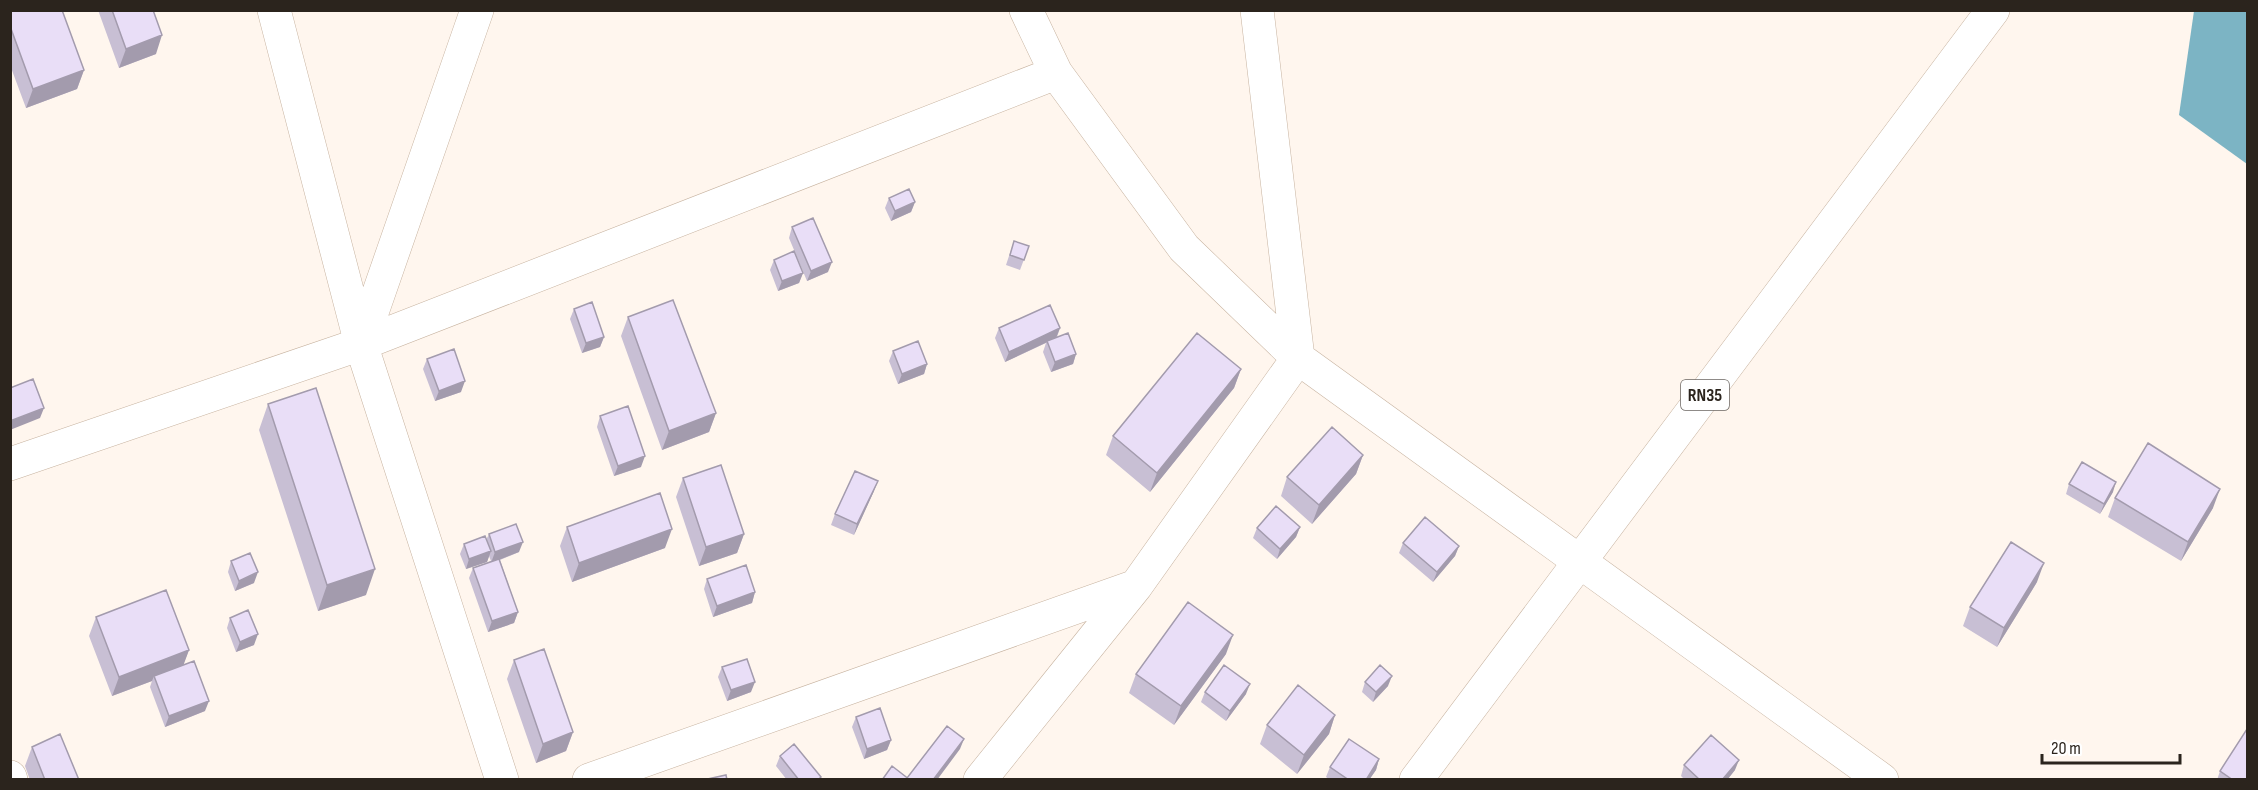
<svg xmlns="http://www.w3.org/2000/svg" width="2258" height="790" viewBox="0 0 2258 790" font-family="'Sofia Sans Condensed',sans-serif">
<rect width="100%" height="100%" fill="#fff6ee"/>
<path fill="#7cb4c4" d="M2194 11H2247V164L2179 115Z"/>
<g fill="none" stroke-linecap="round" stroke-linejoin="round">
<g stroke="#c7b3a0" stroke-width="34">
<path id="minor" d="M274 10 361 344 502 780
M1026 10 1056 73 1184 248 1298 358 1882 780
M361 344 477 10
M10 464 361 344 1056 73
M10 777 11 780
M589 780 1136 586
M980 780 1136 586 1298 358 1257 10"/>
</g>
<g stroke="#c7b3a0" stroke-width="34">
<path id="primary" d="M1416 780 1993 10"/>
</g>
<use href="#minor" stroke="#fff" stroke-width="33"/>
<use href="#primary" stroke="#fff" stroke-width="33"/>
</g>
<path fill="#c8bfd4" d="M10 10 84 70 77 89 26 108 10 65Z
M98 10H153L156 54 119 68Z
M889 198 915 202 911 212 891 221 885 208Z
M792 227 828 272 807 281 789 238Z
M1014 241 1029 246 1020 270 1006 265Z
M774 260 803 273 799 283 778 291 770 270Z
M574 309 604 337 600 347 582 353 570 319Z
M628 317 716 413 709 432 662 450 621 336Z
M999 328H1060L1057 337 1076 354 1073 364 1051 372 1043 352 1046 343 1005 362 995 338Z
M893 351 927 364 924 374 898 384 889 361Z
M427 359 461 392 435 401 423 369Z
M1241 369 1234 388 1150 492 1106 455 1113 436Z
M268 404 366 595 318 611 259 430Z
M600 416 641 467 614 476 597 427Z
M1363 455 1356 474 1312 524 1281 496 1287 477Z
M683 478 744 534 737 553 699 566 676 497Z
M2069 484 2113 492 2100 514 2066 494Z
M874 491 854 535 831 525 835 514Z
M2115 498 2213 508 2181 561 2108 517Z
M567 527 665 548 572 582 560 546Z
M1300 527 1296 537 1277 559 1253 538 1257 528Z
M489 534 519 552 500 560 518 612 514 623 488 632 469 578 473 568 491 561 489 556 487 562 466 569 460 554 464 544 486 540Z
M1403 543 1459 546 1455 556 1433 582 1399 553Z
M231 561 254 583 235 591 228 572Z
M707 579 755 592 752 603 713 617 704 589Z
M2037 582 1997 647 1963 626 1970 607Z
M96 617 189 650 183 665 205 711 165 727 150 687 152 681 112 696 89 636Z
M230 618 254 645 236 652 227 628Z
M1226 654 1174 725 1129 693 1136 674Z
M514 660 573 732 566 751 536 763 507 679Z
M722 667 751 692 727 701 718 677Z
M1365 682 1388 686 1373 702 1362 692Z
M1205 692 1246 694 1226 721 1201 702Z
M1335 715 1329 734 1297 774 1260 744 1267 725Z
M856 717 891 740 887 750 864 759 852 727Z
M32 747 79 780H30L25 766Z
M780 756 821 777 820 780H787L776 766Z
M1379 759 1376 770 1369 780H1330L1326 777 1330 767Z
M1684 765 1735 770 1727 780H1685L1681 776Z
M2220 771 2247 780H2217Z"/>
<path fill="#a39bad" d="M162 35 156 54 119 68 126 49Z
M84 70 77 89 26 108 33 89Z
M915 202 911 212 891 221 895 211Z
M832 262 828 272 807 281 811 271Z
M803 273 799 283 778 291 782 281Z
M1060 328 1056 338 1005 362 1009 352Z
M604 337 600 347 582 353 586 343Z
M1076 354 1073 364 1051 372 1055 362Z
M927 364 924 374 898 384 902 374Z
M1241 369 1234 388 1150 492 1157 473Z
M465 381 461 392 435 401 439 391Z
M44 408 40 418 10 430V421Z
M716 413 709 432 662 450 669 431Z
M1363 455 1356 474 1312 524 1319 505Z
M645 456 641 467 614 476 618 466Z
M878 481 874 491 854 535 857 524Z
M2116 482 2113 492 2100 514 2104 504Z
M2220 489 2213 508 2181 561 2188 542Z
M1300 527 1296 537 1277 559 1280 549Z
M672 529 665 548 572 582 579 563Z
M744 534 737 553 699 566 706 547Z
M523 542 519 552 491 563 495 552Z
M1459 546 1455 556 1433 582 1437 572Z
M491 551 487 562 466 569 469 559Z
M2044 563 2037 582 1997 647 2004 628Z
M375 569 366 595 318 611 327 585Z
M258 572 254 583 235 591 239 581Z
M755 592 752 603 713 617 717 606Z
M518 612 514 623 488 632 492 621Z
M258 634 254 645 236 652 240 642Z
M1233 635 1226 654 1174 725 1181 706Z
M189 650 182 669 154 676 152 681 112 696 119 677Z
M1392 676 1388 686 1373 702 1376 692Z
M755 682 751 692 727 701 731 690Z
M1250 684 1246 694 1226 721 1230 711Z
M209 701 205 711 165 727 169 716Z
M1335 715 1329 734 1297 774 1304 755Z
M573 732 566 751 536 763 543 744Z
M964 739 960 749 937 780H933Z
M891 740 887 750 864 759 867 749Z
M1379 759 1376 770 1369 780H1366Z
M1739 760 1735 770 1727 780H1722Z"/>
<path fill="#e9def7" stroke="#a39bad" stroke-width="1.5" d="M10 10H62L84 70 33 89 10 26Z
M112 10H153L162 35 126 49Z
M909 189 915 202 895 211 889 198Z
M813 218 832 262 811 271 792 227Z
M1014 241 1029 246 1024 260 1010 255Z
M794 251 803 273 782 281 774 260Z
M673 300 716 413 669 431 628 317Z
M592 302 604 337 586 343 574 309Z
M1050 305 1060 328 1009 352 999 328Z
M1068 333 1076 354 1055 362 1047 341Z
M1197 333 1241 369 1157 473 1113 436Z
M918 341 927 364 902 374 893 351Z
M454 349 465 381 439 391 427 359Z
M33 379 44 408 10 421V388Z
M316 388 375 569 327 585 268 404Z
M628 406 645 456 618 466 600 416Z
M1332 427 1363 455 1319 505 1287 477Z
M2148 443 2220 489 2188 542 2115 498Z
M2082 462 2116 482 2104 504 2069 484Z
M721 465 744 534 706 547 683 478Z
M855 471 878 481 857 524 835 514Z
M660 493 672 529 579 563 567 527Z
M1276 506 1300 527 1280 549 1257 528Z
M1425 517 1459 546 1437 572 1403 543Z
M516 524 523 542 495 552 489 534Z
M485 536 491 551 469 559 464 544Z
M2011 542 2044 563 2004 628 1970 607Z
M250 553 258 572 239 581 231 561Z
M499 559 518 612 492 621 473 568Z
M746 565 755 592 717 606 707 579Z
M166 590 189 650 119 677 96 617Z
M1188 602 1233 635 1181 706 1136 674Z
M248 610 258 634 240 642 230 618Z
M544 649 573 732 543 744 514 660Z
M747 659 755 682 731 690 722 667Z
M194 661 209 701 169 716 154 676Z
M1224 665 1250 684 1230 711 1205 692Z
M1380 665 1392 676 1376 692 1365 682Z
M1298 685 1335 715 1304 755 1267 725Z
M880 708 891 740 867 749 856 717Z
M947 726 964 739 933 780H910L907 778Z
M2247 729V780H2233L2220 771Z
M60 734 79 780H45L32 747Z
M1711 735 1739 760 1722 780H1700L1684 765Z
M1349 739 1379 759 1366 780H1349L1330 767Z
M794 744 821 777 818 780H799L780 756Z
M892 766 910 780H882Z
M726 775 727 780H703Z"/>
<g text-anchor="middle" stroke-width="4.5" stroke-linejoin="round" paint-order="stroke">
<rect fill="#fff" stroke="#6b6661" stroke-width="1.5" x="1681" y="380" width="48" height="30" rx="4.5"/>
<g font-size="18" font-weight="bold" fill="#2b241d">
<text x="1705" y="401">RN35</text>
</g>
</g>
<rect width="2258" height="790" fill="none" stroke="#2b241d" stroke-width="24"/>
<path d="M2042 754v9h138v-9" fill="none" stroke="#2b241d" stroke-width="3"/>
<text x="2051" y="754" font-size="18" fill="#2b241d" stroke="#ffffff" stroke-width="4.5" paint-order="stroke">20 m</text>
</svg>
